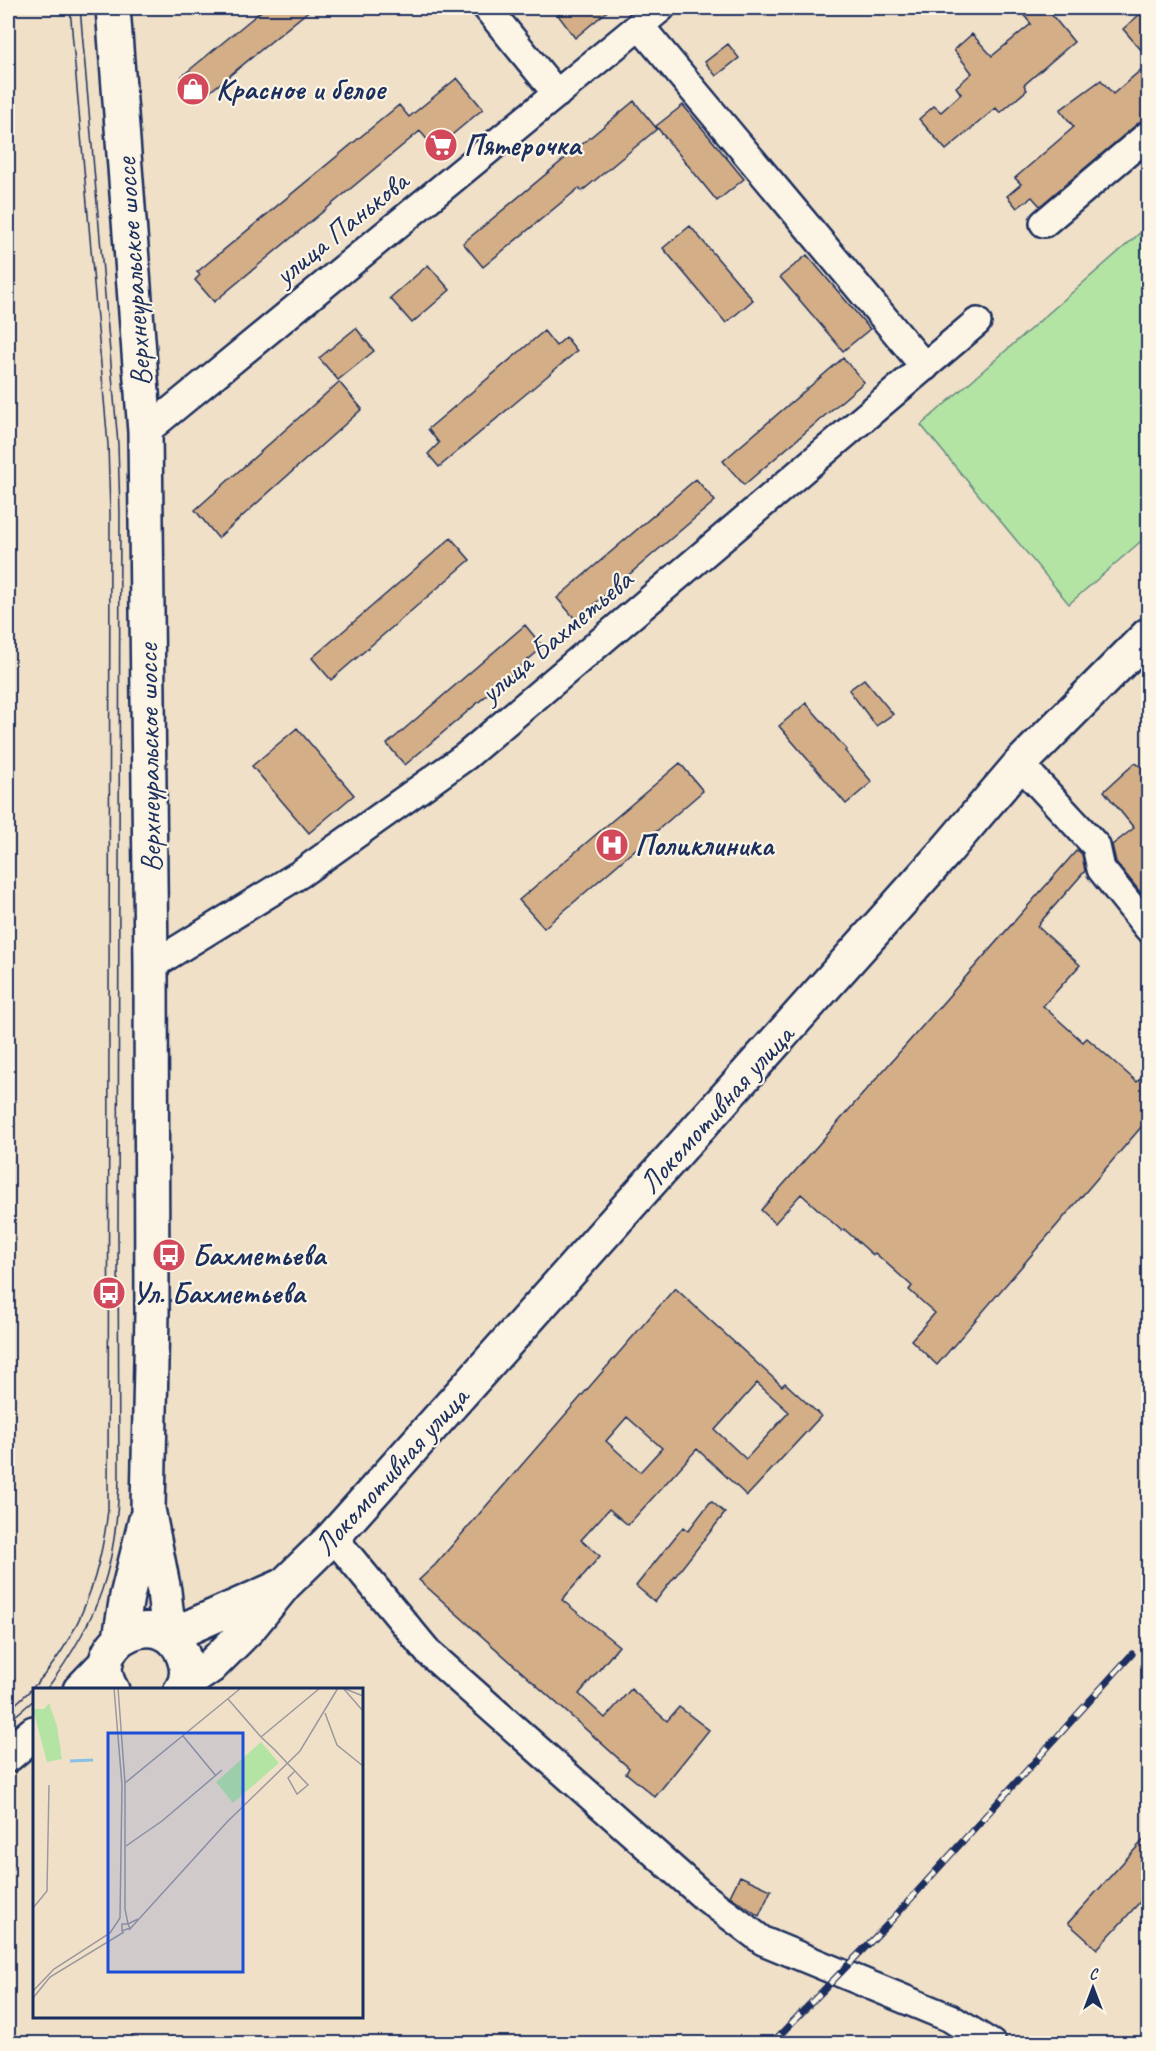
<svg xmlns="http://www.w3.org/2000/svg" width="1156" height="2051" viewBox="0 0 1156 2051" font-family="Caveat,sans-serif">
<rect width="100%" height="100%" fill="#f0e0c8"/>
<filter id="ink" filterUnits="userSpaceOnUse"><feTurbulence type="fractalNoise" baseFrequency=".0167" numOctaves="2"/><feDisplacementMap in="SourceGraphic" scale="12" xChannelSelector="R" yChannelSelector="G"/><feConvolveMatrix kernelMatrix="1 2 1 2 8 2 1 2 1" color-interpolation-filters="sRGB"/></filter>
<g filter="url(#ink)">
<path fill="#b3e4a4" stroke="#678a81" stroke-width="1.5" d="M1148 226V535L1069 604 921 425Z"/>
<path fill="#d4ae86" stroke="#1b2f5e" stroke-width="1.5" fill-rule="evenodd" d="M265 8H312L201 99 182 76Z
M567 8H611L575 38 558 15Z
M1018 8H1046L1074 42 1024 85 1027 90 1000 113 996 108 946 150 919 119 934 106 941 112 961 94 956 87 972 73 954 50 972 34 992 56 1031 24Z
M1147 8H1149V59L1123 29Z
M728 44 739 58 716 76 705 62Z
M1149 63V114L1040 206 1032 197 1017 208 1007 196 1021 184 1015 178 1074 127 1060 110 1101 80 1113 94Z
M457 78 483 109 435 149 420 131 214 302 195 280 200 275 197 272 399 105 409 117Z
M634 101 657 129 582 191 579 188 483 267 463 243Z
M683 105 744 179 717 201 656 126Z
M690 226 753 300 726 323 663 248Z
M807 255 870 329 843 351 780 277Z
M428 265 450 290 412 323 390 298Z
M356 328 374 351 338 380 319 358Z
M544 331 556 346 566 337 577 351 439 467 428 454 439 443 428 429Z
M843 358 864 382 744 485 723 461Z
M339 382 362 409 218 538 195 510Z
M696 479 715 501 576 620 557 598Z
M451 538 470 560 331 680 312 658Z
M525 625 543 647 405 765 387 744Z
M864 679 893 714 876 726 849 690Z
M806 703 847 750 845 751 872 782 846 804 779 726Z
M297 728 354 795 309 833 252 766Z
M680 763 703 791 544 928 519 900Z
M1135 763 1149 771V903L1116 862 1112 845 1134 828 1104 791Z
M1077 850 1082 854 1085 871 1037 926 1080 965 1043 1006 1083 1042 1087 1038 1137 1082 1149 1069V1118L937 1365 911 1340 935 1313 909 1290 912 1286 875 1253 873 1255 844 1229 842 1231 801 1194 775 1223 761 1210Z
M675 1288 782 1386 785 1383 821 1416 747 1496 697 1449 628 1525 609 1509 581 1540 600 1556 562 1600 619 1646 579 1694 605 1718 631 1689 667 1721 679 1707 709 1730 655 1797 626 1773 629 1768 419 1580 435 1565ZM757 1383 789 1412 746 1459 715 1430ZM627 1417 662 1448 640 1472 606 1441Z
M711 1501 725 1513 655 1602 636 1586 683 1527 688 1531Z
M1149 1834V1892L1097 1949 1068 1923Z
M740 1876 771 1890 759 1916 730 1896Z"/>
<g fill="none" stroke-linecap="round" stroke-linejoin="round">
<g stroke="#1b2f5e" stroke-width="32">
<path id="minor" d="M487 8 557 94
M639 25 925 367
M1044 223 1148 135
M145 432 661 8
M1020 764 1096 846 1101 869 1148 928
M151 966 300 874 466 756 977 322
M333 1537 428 1652 702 1895 763 1941 950 2018 992 2044"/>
</g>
<g stroke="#1b2f5e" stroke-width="38">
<path id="major" d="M113 8 145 432 151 966 152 1313 148 1509 164 1591 169 1636
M169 1636 280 1587
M120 1638 127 1596 146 1519
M184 1685 210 1667 249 1628 284 1585 333 1537 945 852 1020 764 1148 635
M80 1690 106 1663
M112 1690C81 1640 166 1601 184 1658 188 1669 187 1681 181 1690
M8 1755 34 1733"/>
</g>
<use href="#minor" stroke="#fcf5e5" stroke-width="27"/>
<use href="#major" stroke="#fcf5e5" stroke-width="33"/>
<path stroke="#1b2f5e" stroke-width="1.5" d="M46 1690C100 1617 117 1567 119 1477L118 1232 120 512 118 444 80 8
M8 1710C72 1660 99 1588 108 1510L110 513 108 445 70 8
M8 1722 34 1700"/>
<g stroke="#1b2f5e" stroke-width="7">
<path id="rail" d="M8 2037 12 2044
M771 2044 888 1924 1132 1654"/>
</g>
<use href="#rail" stroke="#fcf5e5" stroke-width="4.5" stroke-dasharray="14" stroke-linecap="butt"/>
</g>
</g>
<defs>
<g id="shop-disc" transform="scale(1.725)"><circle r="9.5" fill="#d1495b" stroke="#fcf5e5"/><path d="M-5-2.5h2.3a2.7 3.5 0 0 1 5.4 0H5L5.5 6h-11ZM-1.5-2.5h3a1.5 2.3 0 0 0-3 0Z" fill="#fff"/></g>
<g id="supermarket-disc" transform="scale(1.725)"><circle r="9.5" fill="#d1495b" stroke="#fcf5e5"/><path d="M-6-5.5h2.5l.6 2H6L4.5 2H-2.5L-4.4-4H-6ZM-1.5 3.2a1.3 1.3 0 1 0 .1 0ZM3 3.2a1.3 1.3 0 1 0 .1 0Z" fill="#fff"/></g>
<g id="hospital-disc" transform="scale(1.725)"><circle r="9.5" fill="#d1495b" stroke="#fcf5e5"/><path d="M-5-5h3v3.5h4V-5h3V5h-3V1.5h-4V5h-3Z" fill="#fff"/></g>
<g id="bus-disc" transform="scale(1.725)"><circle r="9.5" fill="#d1495b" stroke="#fcf5e5"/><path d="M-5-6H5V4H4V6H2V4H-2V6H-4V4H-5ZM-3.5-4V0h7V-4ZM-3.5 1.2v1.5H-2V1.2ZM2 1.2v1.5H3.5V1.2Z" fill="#fff"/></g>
</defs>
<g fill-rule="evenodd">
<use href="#shop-disc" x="193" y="89"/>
<use href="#supermarket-disc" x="441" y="145"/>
<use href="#hospital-disc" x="612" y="845"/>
<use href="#bus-disc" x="169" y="1255"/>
<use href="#bus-disc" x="109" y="1293"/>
</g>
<g text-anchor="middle" stroke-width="4.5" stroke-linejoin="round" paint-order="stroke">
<g font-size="30" font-weight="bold" fill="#1b2f5e" stroke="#fcf5e5" text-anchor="start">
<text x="216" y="99">Красное и белое</text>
<text x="464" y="155">Пятерочка</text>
<text x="635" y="855">Поликлиника</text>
<text x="192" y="1265">Бахметьева</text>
<text x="132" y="1303">Ул. Бахметьева</text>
</g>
<g font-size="30" fill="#1b2f5e" stroke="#fcf5e5">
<text transform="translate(341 228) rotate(-39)" y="10">улица Панькова</text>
<text transform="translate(133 272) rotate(-94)" y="10">Верхнеуральское шоссе</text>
<text transform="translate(556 636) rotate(-40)" y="10">улица Бахметьева</text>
<text transform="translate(149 758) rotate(-91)" y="10">Верхнеуральское шоссе</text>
<text transform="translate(716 1109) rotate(-48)" y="10">Локомотивная улица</text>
<text transform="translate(391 1471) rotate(-48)" y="10">Локомотивная улица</text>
</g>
</g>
<g transform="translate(33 1688)">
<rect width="330" height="330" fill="#f0e0c8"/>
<path d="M16 15 24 38 29 71 14 74 0 21H11ZM228 54 246 75 200 115 183 94Z" fill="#b3e4a4"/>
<path fill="none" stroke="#88c1e7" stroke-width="3" d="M37 73 60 72"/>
<path fill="none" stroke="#9b999e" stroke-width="1.5" d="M85 0 92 95V221L95 236 97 240 89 243V236H95L105 231M310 0 330 23M310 0 330 8M195 11 228 49 242 62 255 76 262 83 275 97 264 106 255 90 262 83M292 25 304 57 330 78M150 48 183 88M228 49 287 0M92 95 208 0M93 158 129 133 189 82M0 220 14 203 16 97M96 242 194 134 267 63 305 0M0 303 21 281 77 245 87 230 89 97 81 0M0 310 17 289 91 244"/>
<path fill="#1d4ed8" fill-opacity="0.15" stroke="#1d4ed8" stroke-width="3" d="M75 45H210V284H75Z"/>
<rect width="330" height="330" fill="none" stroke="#1b2f5e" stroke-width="3"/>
</g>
<rect width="1156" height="2051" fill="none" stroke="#fcf5e5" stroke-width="30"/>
<rect x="15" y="15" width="1126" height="2021" fill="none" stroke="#1b2f5e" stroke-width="2" filter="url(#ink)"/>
<g transform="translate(1093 1988)" stroke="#fcf5e5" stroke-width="4.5" paint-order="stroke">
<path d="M0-4.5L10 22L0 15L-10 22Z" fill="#1b2f5e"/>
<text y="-9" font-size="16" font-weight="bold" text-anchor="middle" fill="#1b2f5e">С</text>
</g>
</svg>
